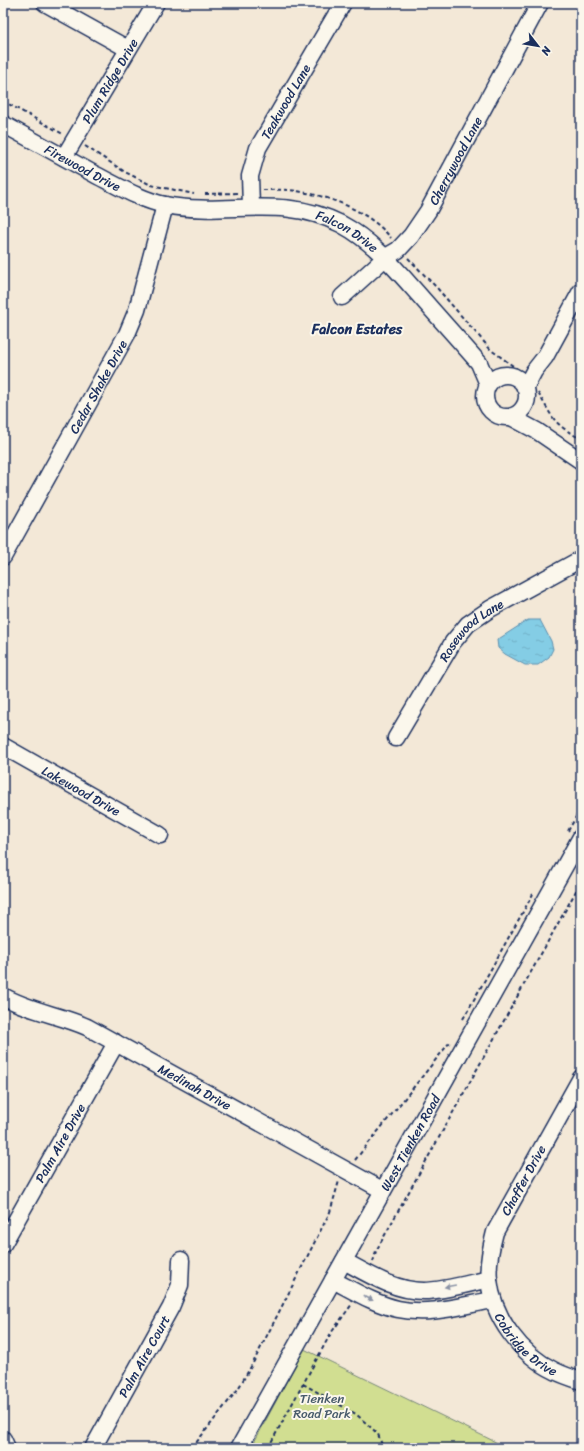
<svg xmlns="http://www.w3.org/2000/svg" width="584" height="1451" viewBox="0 0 584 1451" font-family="Sriracha,sans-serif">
<defs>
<pattern id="water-ripples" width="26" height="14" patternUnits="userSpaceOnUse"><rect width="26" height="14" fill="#84cde5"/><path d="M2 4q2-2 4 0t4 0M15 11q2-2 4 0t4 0" fill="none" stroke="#71b0c7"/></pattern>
</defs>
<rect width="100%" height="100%" fill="#f3e8d7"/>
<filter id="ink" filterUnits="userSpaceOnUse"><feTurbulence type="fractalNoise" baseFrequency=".025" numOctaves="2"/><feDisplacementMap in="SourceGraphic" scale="8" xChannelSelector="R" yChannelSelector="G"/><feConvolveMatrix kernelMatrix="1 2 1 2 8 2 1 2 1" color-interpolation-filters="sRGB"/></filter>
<g filter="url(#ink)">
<path fill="#d1de91" stroke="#768678" d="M304 1349 508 1448H251Z"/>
<path fill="url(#water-ripples)" stroke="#5a8eaf" d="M528 620H540L551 641 553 649 549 657 538 665H525L505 654 498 648 497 640Z"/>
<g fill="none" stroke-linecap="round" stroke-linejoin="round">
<g stroke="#1b2f5e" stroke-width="19">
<g id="minor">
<path d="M45 3 128 49"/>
<path id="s1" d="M3 124C34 141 65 158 96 175 118 186 141 200 165 205 227 217 280 193 341 224 373 241 395 268 419 295 439 318 459 340 479 363L488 384"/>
<path id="s2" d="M64 157 156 3"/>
<path id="s3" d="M251 206 250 176 258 148 343 3"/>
<path id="s4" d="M342 297 386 257 398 250 411 236 428 211 540 3"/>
<circle cx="506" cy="396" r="21"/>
<path d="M525 388 534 371 545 357 581 291"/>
<path d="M511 417 537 431 581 461"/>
<path id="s5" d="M3 557 127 334 137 310 165 205"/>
<path id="s6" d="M396 738 453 642 468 624 490 609 581 559"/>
<path id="s7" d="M3 746 160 835"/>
<path id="s8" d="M3 996C29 1011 60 1015 87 1027L382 1190"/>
<path id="s9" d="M581 1078 495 1232C491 1247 487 1264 489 1280 493 1318 521 1355 555 1371 563 1375 572 1378 581 1381"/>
<path id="s10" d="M3 1244 116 1043"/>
<path d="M344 1261C368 1274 395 1291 424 1291 443 1291 470 1283 489 1279"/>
<path d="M333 1280C354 1291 375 1304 398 1309 429 1316 463 1305 493 1300"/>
<path d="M3 1439 7 1448"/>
<path id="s11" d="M93 1448 171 1307 180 1285 181 1260"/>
<path id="s12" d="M239 1448 581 837"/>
</g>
</g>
<path stroke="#1b2f5e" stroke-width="2" stroke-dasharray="4 3" stroke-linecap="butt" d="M3 101 63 134
M85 146 125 172 151 185 194 194
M263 190C274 190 286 189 296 191 330 196 369 211 391 238
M205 194 238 193
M408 258 437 288 491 350 520 371
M538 393C554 419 552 423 581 439
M568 831 581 808
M463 1019 533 894
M355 1160 450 1042
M373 1262 376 1251 581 882
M303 1384 356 1414 378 1434 383 1448
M192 1448 238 1389 253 1363 330 1212 339 1181
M268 1448 331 1333 352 1304"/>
<use href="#minor" stroke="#fbf7ec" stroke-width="16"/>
</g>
<defs><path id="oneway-solid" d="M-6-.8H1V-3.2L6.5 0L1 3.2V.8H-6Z"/></defs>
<g fill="#8b93a5">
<use href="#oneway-solid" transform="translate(450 1286) rotate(170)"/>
<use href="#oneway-solid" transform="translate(368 1298) rotate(28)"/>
</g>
</g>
<g text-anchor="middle" stroke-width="4" stroke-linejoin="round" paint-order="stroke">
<g font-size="13" fill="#1b2f5e" stroke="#fbf7ec">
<text dy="5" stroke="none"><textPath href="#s2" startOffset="89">Plum Ridge Drive</textPath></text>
<text dy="5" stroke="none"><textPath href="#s3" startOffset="113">Teakwood Lane</textPath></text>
<text dy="5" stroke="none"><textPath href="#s4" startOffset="180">Cherrywood Lane</textPath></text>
<text dy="5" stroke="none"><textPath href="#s1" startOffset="91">Firewood Drive</textPath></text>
<text dy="5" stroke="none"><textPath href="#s1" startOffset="369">Falcon Drive</textPath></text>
<text dy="5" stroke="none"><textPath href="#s5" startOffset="195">Cedar Shake Drive</textPath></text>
<text dy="5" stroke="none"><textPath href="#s6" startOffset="133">Rosewood Lane</textPath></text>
<text dy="5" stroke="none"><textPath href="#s7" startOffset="90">Lakewood Drive</textPath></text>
<text dy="5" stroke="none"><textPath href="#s8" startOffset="213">Medinah Drive</textPath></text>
<text dy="5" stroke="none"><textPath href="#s12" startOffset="350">West Tienken Road</textPath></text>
<text dy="5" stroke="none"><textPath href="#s10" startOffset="116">Palm Aire Drive</textPath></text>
<text transform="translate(523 1180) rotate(-61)" y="5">Chaffer Drive</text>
<text dy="5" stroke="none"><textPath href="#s9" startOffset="302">Cobridge Drive</textPath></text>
<text dy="5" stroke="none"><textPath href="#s11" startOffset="105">Palm Aire Court</textPath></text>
</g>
<g font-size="13" fill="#485b6b" stroke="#fbf7ec">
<text x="322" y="1403">Tienken<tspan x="322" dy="15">Road Park</tspan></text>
</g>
<g font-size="14" font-weight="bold" fill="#1b2f5e" stroke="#fbf7ec">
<text x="357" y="334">Falcon Estates</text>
</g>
</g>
<rect width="584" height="1451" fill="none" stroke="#fbf7ec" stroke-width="16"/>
<rect x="8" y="8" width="568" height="1435" fill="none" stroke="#1b2f5e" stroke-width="1.5" filter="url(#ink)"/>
<g transform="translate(538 46) rotate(121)" stroke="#fbf7ec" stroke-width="3" paint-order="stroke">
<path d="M0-3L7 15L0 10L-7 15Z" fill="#1b2f5e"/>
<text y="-6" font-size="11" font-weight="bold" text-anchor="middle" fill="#1b2f5e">N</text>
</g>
</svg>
